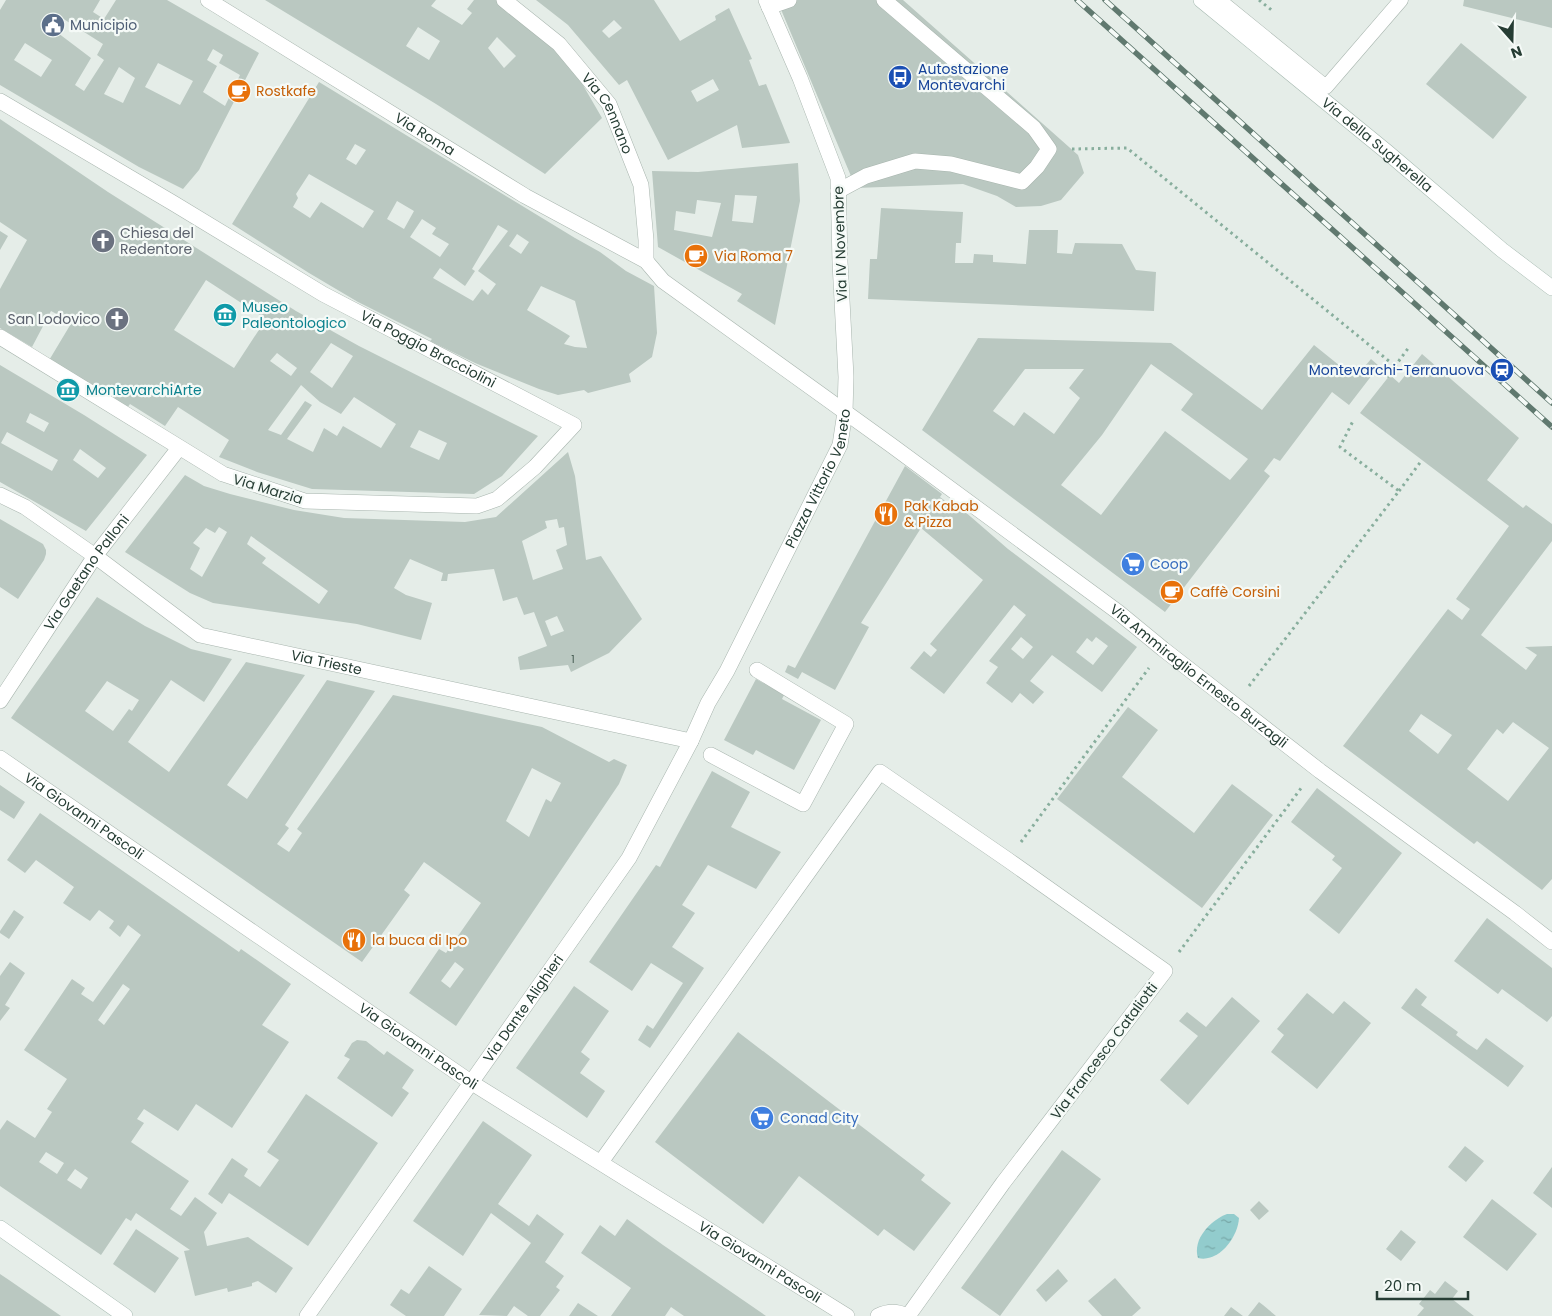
<svg xmlns="http://www.w3.org/2000/svg" width="1552" height="1316" viewBox="0 0 1552 1316" font-family="Poppins,sans-serif">
<defs>
<pattern id="water-ripples" width="26" height="14" patternUnits="userSpaceOnUse" patternTransform="scale(1.25)"><rect width="26" height="14" fill="#92cccd"/><path d="M2 4q2-2 4 0t4 0M15 11q2-2 4 0t4 0" fill="none" stroke="#77a7a7"/></pattern>
</defs>
<rect width="100%" height="100%" fill="#e5ede8"/>
<path fill="url(#water-ripples)" d="M1227 1214H1234L1239 1218C1238 1237 1219 1263 1198 1258 1192 1239 1211 1220 1227 1214Z"/>
<path fill="#bac8c1" fill-rule="evenodd" d="M6 0H100L93 12 104 19 116 0H167L259 53 199 170 183 189 139 167 0 85V10ZM62 18 103 44 97 55 104 60 84 91 75 85 91 58 54 30ZM25 43 52 60 41 77 14 60ZM213 49 223 55 219 63 240 75 225 106 203 92 217 66 207 60ZM158 63 193 81 180 105 145 87ZM119 67 135 78 123 103 104 94Z
M265 0H436L431 6 462 25 472 13 467 9 474 0H499L563 56 576 73 602 118 545 174 436 104ZM418 27 440 41 429 60 406 46ZM497 37 516 56 504 68 488 48Z
M536 0H654L680 41 716 20 715 16 729 8 752 59 749 60 759 86 766 84 790 143 742 148 737 125 668 160 627 80 619 85 568 25ZM614 20 622 28 609 38 602 31ZM713 79 719 90 697 102 691 91Z
M777 0H903L1078 155 1084 173 1061 200 1041 206 1016 207 997 196 963 184 856 188Z
M1464 0H1552V28L1463 6Z
M1461 43 1527 97 1493 139 1426 84Z
M319 82 575 238 600 252 626 271 654 286 657 333 652 357 629 374 631 382 588 393 584 390 558 395 539 389 475 363 430 341 432 339 358 302 309 273 232 224ZM355 144 366 150 356 165 346 159ZM309 174 374 211 363 228 321 202 310 218 293 207 298 198 296 194ZM397 201 414 211 404 229 387 219ZM422 219 436 228 432 234 449 244 440 257 410 237ZM498 225 508 231 478 271 496 284 488 295 482 289 473 301 433 278 440 268 465 286 475 271 472 269ZM517 234 529 242 521 254 509 246ZM541 286 575 301 587 348 575 347 564 344 570 336 527 310Z
M0 119 108 192 296 311 359 346 538 436 502 476 474 494 312 489 257 472 219 457 229 440 178 407 165 426 130 404 127 408 48 362 72 322 51 311 32 347 0 328V289L27 240 0 222ZM206 280 266 319 234 368 174 330ZM331 343 353 356 332 388 310 372ZM277 353 297 368 291 376 270 361ZM301 385 320 402 341 414 354 397 396 424 381 448 343 426 337 436 324 428 313 452 287 439 312 405 305 401 281 435 268 430ZM419 430 447 443 439 460 410 447Z
M798 163 800 201 775 325 737 301 742 294 658 247 652 171 698 172ZM735 195 757 196 753 223 732 221ZM697 200 721 203 712 237 674 230 676 211 695 214Z
M881 208 963 212 961 243H956L955 263H973L974 254 993 255V262L1026 264 1029 230H1058L1057 253 1072 254 1075 243 1122 244 1136 270 1156 272 1154 311 868 299 870 259H877Z
M0 231 8 236 0 250Z
M978 338 1171 343 1262 410 1314 345 1355 378 1371 359 1379 366 1349 405 1332 392 1280 461 1274 458 1264 471 1270 476 1165 612 922 430ZM1151 364 1193 394 1181 410 1248 459 1230 480 1165 431 1101 515 1061 485 1102 435ZM1025 369H1084L1069 388 1080 398 1054 434 1024 412 1014 426 993 411Z
M1422 354 1519 438 1487 480 1523 508 1526 505 1552 524V541L1481 635 1526 670 1537 655 1525 647 1552 646V879L1542 890 1477 841 1474 844 1343 746 1448 609 1462 620 1470 609 1456 599 1509 526 1360 413 1390 375 1399 383ZM1421 714 1452 735 1438 754 1409 731ZM1513 722 1549 748 1508 801 1467 769 1497 729 1503 734Z
M0 365 84 415 147 455 86 531 0 482ZM30 413 49 423 44 432 26 422ZM7 432 58 460 52 471 1 443ZM80 449 106 468 98 478 73 460Z
M568 452 575 476 586 560 601 556 642 619 609 653 571 672 568 665 520 670 518 657 547 646 534 612 524 615 517 597 503 601 494 569 448 574 447 581H441L443 573 410 559 394 588 406 595 432 603 421 640 357 624 213 603 190 593 125 552 185 475 204 486 230 494 294 510 344 518 465 522 496 517ZM557 519 559 528 564 527 567 545 556 550 563 569 533 580 522 541 547 528 545 521ZM219 527 227 532 202 577 190 569 200 548 193 543 206 528 215 533ZM251 536 328 591 319 604 262 563 266 558 247 544ZM557 616 564 631 551 636 545 621Z
M905 466 942 494 940 497 953 507 956 504 1008 549 1137 647 1102 692 1052 655 1030 681 1044 692 1033 704 1020 693 1012 703 986 683 998 667 989 661 1026 615 1014 605 944 694 910 668 924 651 931 657 937 650 930 644 983 580 921 528 861 623 869 627 835 690 802 672 798 679 785 672 788 665 795 668ZM1021 637 1033 647 1023 659 1011 649ZM1096 637 1108 646 1093 665 1076 652 1087 638 1092 642Z
M0 519 43 544 46 550V554L44 560 18 599 0 587Z
M97 597 145 626 191 649 232 659 204 702 171 680 128 742 169 772 246 662 305 675 227 785 247 799 327 680 375 691 285 825 289 828 277 844 289 852 302 833 297 829 393 695 542 727 609 762 614 759 627 765 619 784 456 1026 409 993 439 949 446 953 481 903 424 862 404 890 410 895 362 962 11 718ZM107 681 139 700 132 711 129 709 113 731 85 711ZM532 768 561 783 551 802 546 799 529 837 506 821ZM455 962 464 969 450 988 441 981Z
M756 679 784 695 782 699 821 720 794 770 756 750 753 755 724 740Z
M1128 707 1158 730 1122 777 1194 833 1232 784 1273 815 1202 908 1057 799Z
M712 771 750 792 731 827 781 852 756 889 708 865 682 905 695 913 672 947 704 968 650 1048 638 1040 647 1025 653 1029 683 983 651 963 632 991 589 962 656 865 660 867Z
M0 785 25 802 14 819 0 810Z
M1317 788 1402 853 1339 934 1309 910 1342 868 1332 860 1335 856 1291 822Z
M40 813 239 952 241 949 291 984 262 1025 289 1042 232 1128 196 1104 178 1131 144 1109 137 1119 144 1123 131 1142 189 1181 170 1209 181 1216 195 1197 217 1213 204 1232 207 1246 248 1237 293 1268 276 1293 258 1281 252 1283V1286L228 1292 227 1288 195 1296 184 1251 190 1250 136 1213 131 1221 126 1218 101 1255 0 1186V1130L7 1120 35 1138 52 1112 47 1109 67 1079 24 1050 72 979 85 988 81 994 93 1002 141 935 128 925 120 937 109 928 114 921 99 910 90 921 63 903 74 887 36 860 25 873 7 860ZM123 984 130 989 104 1025 98 1020ZM46 1152 64 1163 57 1174 39 1162ZM75 1169 88 1178 81 1189 67 1180Z
M14 910 24 917 9 939 0 933V931Z
M1487 918 1552 968V1016L1547 1022 1502 989 1498 994 1454 961Z
M10 962 25 973 5 1005 10 1008 0 1021V976Z
M574 986 609 1011 581 1052 590 1059 580 1073 605 1091 587 1118 516 1068Z
M1416 988 1427 997 1421 1005 1458 1032 1456 1035 1468 1044 1477 1050 1486 1038 1524 1066 1508 1087 1401 1008Z
M1307 993 1333 1014 1344 1001 1371 1023 1317 1089 1271 1052 1284 1035 1277 1029Z
M1232 997 1260 1021 1188 1105 1160 1080 1198 1036 1179 1021 1187 1012 1206 1027Z
M738 1032 925 1175 921 1180 951 1203 914 1251 884 1229 878 1236 799 1176 763 1224 655 1142Z
M357 1040 366 1041 384 1055 387 1051 414 1070 402 1088 409 1093 392 1117 337 1078 350 1059 344 1056 352 1043Z
M306 1094 378 1143 308 1246 229 1193 222 1204 208 1194 232 1158 248 1169 244 1176 260 1187 279 1160 267 1152Z
M483 1121 532 1155 498 1204 529 1226 537 1214 564 1234 545 1262 564 1276 556 1287 560 1290 540 1316H528L514 1306 507 1316 479 1315 531 1243 491 1213 463 1256 413 1221Z
M1465 1146 1484 1161 1466 1182 1448 1167Z
M1062 1150 1101 1179 1000 1316 961 1288Z
M1552 1167V1208L1533 1193Z
M1492 1199 1537 1234 1507 1271 1463 1237Z
M1259 1201 1269 1211 1259 1220 1250 1210Z
M627 1219 663 1245 766 1316H684L671 1307 665 1316H611L631 1288 581 1253 600 1225 615 1236Z
M136 1229 179 1258 155 1293 113 1264Z
M1401 1230 1416 1242 1401 1261 1386 1249Z
M429 1266 462 1289 444 1316H406L390 1305 401 1289 409 1294Z
M1058 1269 1068 1281 1046 1302 1036 1290Z
M0 1274 9 1280 61 1316H0Z
M1115 1278 1141 1308 1132 1316H1102L1088 1301Z
M1445 1281 1458 1291 1452 1299 1474 1316H1417L1424 1308 1419 1304 1430 1290 1435 1294Z
M1259 1302 1263 1305 1276 1316H1248Z
M578 1303 598 1316H569Z
M1231 1307 1243 1316H1224Z"/>
<g fill="none" stroke-linecap="round" stroke-linejoin="round">
<g stroke="#a8b5ae" stroke-width="15">
<path id="lane" d="M1219 0 1326 87 1401 0"/>
</g>
<g stroke="#a8b5ae" stroke-width="16">
<g id="street">
<path id="s1" d="M208 0 525 196 646 261 663 281 891 445 1118 612 1163 649 1320 771 1515 913 1552 942"/>
<path id="s2" d="M504 0 559 44 609 104 641 185 646 240V261"/>
<path d="M769 7 789 0"/>
<path id="s3" d="M0 101 173 203 323 294 574 425 535 467 497 499 477 506 305 501 223 474 0 337"/>
<path d="M838 191 866 176 915 161 951 164 1022 182 1037 167 1049 149 1034 128 884 0"/>
<path id="s4" d="M0 495 25 507 95 556 200 635 691 741"/>
<path id="s5" d="M0 701 95 556 179 448"/>
<path d="M711 755 803 804 846 724 757 670"/>
<path id="s6" d="M0 758 472 1083 847 1316"/>
<path d="M601 1162 880 772 1008 860 1165 971 1003 1183 908 1316"/>
<path id="s7" d="M307 1316 629 858 691 741 708 703 727 671 840 445 845 412 846 377 840 262 838 178 800 78 766 0"/>
<path d="M878 1316C888 1311 897 1311 907 1316"/>
</g>
</g>
<g stroke="#a4b8af" stroke-width="16">
<g id="secondary">
<path id="s8" d="M1201 0 1387 152 1502 250 1552 288"/>
<path d="M0 1228 125 1316"/>
</g>
</g>
<path stroke="#88ae9d" stroke-width="3" stroke-dasharray="2.5 4" stroke-linecap="butt" d="M1259 0 1274 12
M1072 149 1127 148 1395 366
M1387 377 1409 347
M1399 491 1422 460
M1249 686 1399 491 1340 447 1353 421
M1021 842 1149 668
M1179 952 1302 787"/>
<use href="#lane" stroke="#fff" stroke-width="14"/>
<use href="#street" stroke="#fff" stroke-width="15"/>
<use href="#secondary" stroke="#fff" stroke-width="15"/>
<g stroke="#60796f" stroke-width="5.5">
<path id="rail" d="M1077 0 1552 427
M1105 0 1552 403"/>
</g>
<use href="#rail" stroke="#f5faf7" stroke-width="4" stroke-dasharray="11" stroke-linecap="butt"/>
</g>
<defs>
<g id="civic-disc" transform="scale(1.25)"><circle r="9.5" fill="#5c6f8a" stroke="#f5faf7"/><path d="M-.6-6.5H3V-4.5H.6V-3L4-1V1h2V6H-6V1h2V-1L-.6-3ZM-1.2 2.5V6h2.4V2.5Z" fill="#fff"/></g>
<g id="bus-disc" transform="scale(1.25)"><circle r="9.5" fill="#1a4fb4" stroke="#f5faf7"/><path d="M-5-6H5V4H4V6H2V4H-2V6H-4V4H-5ZM-3.5-4V0h7V-4ZM-3.5 1.2v1.5H-2V1.2ZM2 1.2v1.5H3.5V1.2Z" fill="#fff"/></g>
<g id="cafe-disc" transform="scale(1.25)"><circle r="9.5" fill="#e8710a" stroke="#f5faf7"/><path d="M-5.5-4.5H6V0H3Q3 3.5 0 3.5H-2.5Q-5.5 3.5-5.5 0ZM3-3.2v2h1.7v-2ZM-6 4.5H4V6H-6Z" fill="#fff"/></g>
<g id="church-disc" transform="scale(1.25)"><circle r="9.5" fill="#6b7280" stroke="#f5faf7"/><path d="M-1.2-6h2.4v3.5h3.3v2.4h-3.3V6h-2.4V-.1h-3.3v-2.4h3.3Z" fill="#fff"/></g>
<g id="museum-disc" transform="scale(1.25)"><circle r="9.5" fill="#0f9aa8" stroke="#f5faf7"/><path d="M0-6L6-3V-2H-6V-3ZM-5-1h2V3h-2ZM-1-1h2V3h-2ZM3-1h2V3H3ZM-6 4H6V6H-6Z" fill="#fff"/></g>
<g id="station-disc" transform="scale(1.25)"><circle r="9.5" fill="#1a4fb4" stroke="#f5faf7"/><path d="M-3-6H3Q5-6 5-4V2Q5 4 3 4L4.5 6H3L1.5 4h-3L-3 6H-4.5L-3 4Q-5 4-5 2V-4Q-5-6-3-6ZM-3.5-4v3h7v-3ZM-3.5 1v1.5H-2V1ZM2 1v1.5H3.5V1Z" fill="#fff"/></g>
<g id="restaurant-disc" transform="scale(1.25)"><circle r="9.5" fill="#e8710a" stroke="#f5faf7"/><path d="M-5-6h1v4h1v-4h1v4h1v-4h1v5L-1.5 .5V6h-2V.5L-5-1ZM5-6V6H3V1.5H1.5Q1.5-4 5-6Z" fill="#fff"/></g>
<g id="supermarket-disc" transform="scale(1.25)"><circle r="9.5" fill="#3f7fe0" stroke="#f5faf7"/><path d="M-6-5.5h2.5l.6 2H6L4.5 2H-2.5L-4.4-4H-6ZM-1.5 3.2a1.3 1.3 0 1 0 .1 0ZM3 3.2a1.3 1.3 0 1 0 .1 0Z" fill="#fff"/></g>
</defs>
<g fill-rule="evenodd">
<use href="#civic-disc" x="53" y="25"/>
<use href="#bus-disc" x="900" y="77"/>
<use href="#cafe-disc" x="239" y="91"/>
<use href="#church-disc" x="103" y="241"/>
<use href="#cafe-disc" x="696" y="256"/>
<use href="#museum-disc" x="225" y="315"/>
<use href="#church-disc" x="117" y="319"/>
<use href="#station-disc" x="1502" y="370"/>
<use href="#museum-disc" x="68" y="390"/>
<use href="#restaurant-disc" x="886" y="514"/>
<use href="#supermarket-disc" x="1133" y="564"/>
<use href="#cafe-disc" x="1172" y="592"/>
<use href="#restaurant-disc" x="354" y="940"/>
<use href="#supermarket-disc" x="762" y="1118"/>
</g>
<g text-anchor="middle" stroke-width="4.5" stroke-linejoin="round" paint-order="stroke">
<g font-size="11" fill="#4b6057">
<text x="573" y="663">1</text>
</g>
<g font-size="14" fill="#4e5e75" stroke="#f5faf7" text-anchor="start">
<text x="70" y="30">Municipio</text>
</g>
<g font-size="14" fill="#164399" stroke="#f5faf7" text-anchor="start">
<text x="918" y="74">Autostazione<tspan x="918" dy="16">Montevarchi</tspan></text>
<text x="1484" y="375" text-anchor="end">Montevarchi-Terranuova</text>
</g>
<g font-size="14" fill="#c56008" stroke="#f5faf7" text-anchor="start">
<text x="256" y="96">Rostkafe</text>
<text x="714" y="261">Via Roma 7</text>
<text x="904" y="511">Pak Kabab<tspan x="904" dy="16">&amp; Pizza</tspan></text>
<text x="1190" y="597">Caffè Corsini</text>
<text x="372" y="945">la buca di Ipo</text>
</g>
<g font-size="14" fill="#263d34" stroke="#f5faf7">
<text dy="5" stroke="none"><textPath href="#s2" startOffset="156">Via Cennano</textPath></text>
<text dy="5" stroke="none"><textPath href="#s1" startOffset="255">Via Roma</textPath></text>
<text dy="5" stroke="none"><textPath href="#s8" startOffset="228">Via della Sugherella</textPath></text>
<text transform="translate(840 244) rotate(-92)" y="5">Via IV Novembre</text>
<text dy="5" stroke="none"><textPath href="#s3" startOffset="495">Via Poggio Bracciolini</textPath></text>
<text dy="5" stroke="none"><textPath href="#s7" startOffset="985">Piazza Vittorio Veneto</textPath></text>
<text transform="translate(268 489) rotate(17)" y="5">Via Marzia</text>
<text dy="5" stroke="none"><textPath href="#s5" startOffset="155">Via Gaetano Palloni</textPath></text>
<text dy="5" stroke="none"><textPath href="#s4" startOffset="374">Via Trieste</textPath></text>
<text dy="5" stroke="none"><textPath href="#s1" startOffset="1202">Via Ammiraglio Ernesto Burzagli</textPath></text>
<text dy="5" stroke="none"><textPath href="#s6" startOffset="102">Via Giovanni Pascoli</textPath></text>
<text dy="5" stroke="none"><textPath href="#s7" startOffset="376">Via Dante Alighieri</textPath></text>
<text dy="5" stroke="none"><textPath href="#s6" startOffset="508">Via Giovanni Pascoli</textPath></text>
<text transform="translate(1104 1051) rotate(-53)" y="5">Via Francesco Cataliotti</text>
<text dy="5" stroke="none"><textPath href="#s6" startOffset="912">Via Giovanni Pascoli</textPath></text>
</g>
<g font-size="14" fill="#5b616d" stroke="#f5faf7" text-anchor="start">
<text x="120" y="238">Chiesa del<tspan x="120" dy="16">Redentore</tspan></text>
<text x="100" y="324" text-anchor="end">San Lodovico</text>
</g>
<g font-size="14" fill="#0d838f" stroke="#f5faf7" text-anchor="start">
<text x="242" y="312">Museo<tspan x="242" dy="16">Paleontologico</tspan></text>
<text x="86" y="395">MontevarchiArte</text>
</g>
<g font-size="14" fill="#366cbe" stroke="#f5faf7" text-anchor="start">
<text x="1150" y="569">Coop</text>
<text x="780" y="1123">Conad City</text>
</g>
</g>
<g transform="translate(1512 40) rotate(160)" stroke="#f5faf7" stroke-width="4" paint-order="stroke">
<path d="M0-4L9 19L0 12L-9 19Z" fill="#263d34"/>
<text y="-8" font-size="14" font-weight="bold" text-anchor="middle" fill="#263d34">N</text>
</g>
<path d="M1377 1291v8h91v-8" fill="none" stroke="#263d34" stroke-width="2.5"/>
<text x="1384" y="1291" font-size="15" fill="#263d34" stroke="#f5faf7" stroke-width="4" paint-order="stroke">20 m</text>
</svg>
